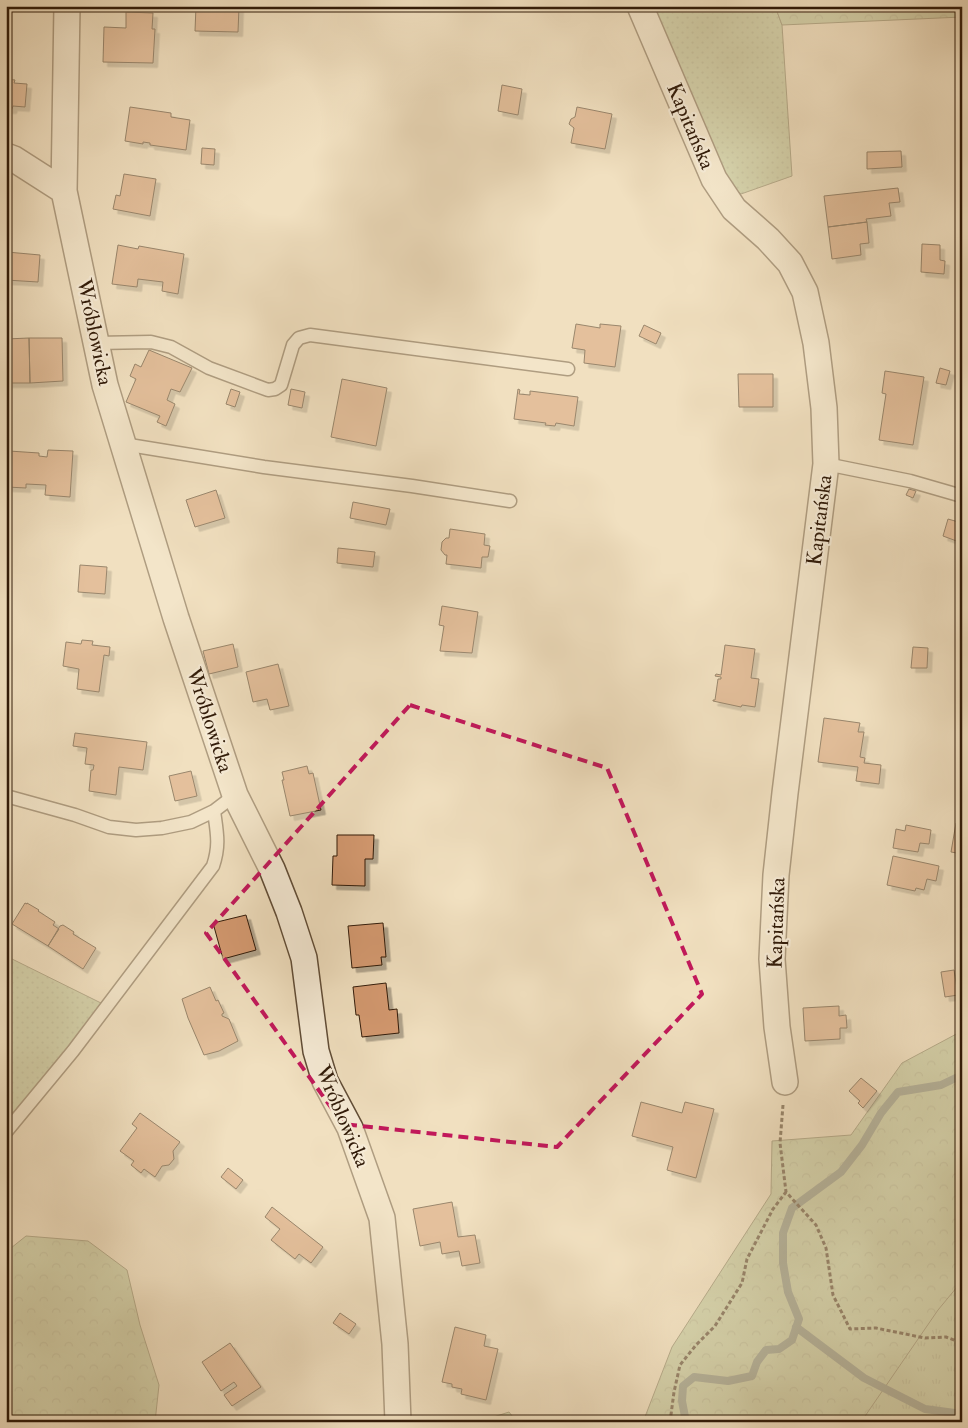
<svg xmlns="http://www.w3.org/2000/svg" width="968" height="1428" viewBox="0 0 968 1428" font-family="'IM FELL Double Pica',serif">
<defs>
<pattern id="grass-dots" width="8" height="8" patternUnits="userSpaceOnUse" patternTransform="scale(1.25)"><rect width="8" height="8" fill="#b7c395"/><path d="M2 2h.1M6 6h.1" fill="none" stroke="#9ea77f" stroke-width="1.8" stroke-linecap="round"/></pattern>
<pattern id="forest-crowns" width="20" height="18" patternUnits="userSpaceOnUse" patternTransform="scale(1.25)"><rect width="20" height="18" fill="#b7c395"/><path d="M2 6a3 3 0 1 1 6 0M12 15a3 3 0 1 1 6 0" fill="none" stroke="#9ea77f"/></pattern>
<pattern id="park-tufts" width="24" height="20" patternUnits="userSpaceOnUse" patternTransform="scale(1.25)"><rect width="24" height="20" fill="#b7c395"/><path d="M3 7l-1-3M5 7V3M7 7l1-3M15 17l-1-3M17 17v-4M19 17l1-3" fill="none" stroke="#9ea77f"/></pattern>
<filter id="shadow"><feDropShadow dx="4.5" dy="4.5" stdDeviation="0" flood-color="#0004"/></filter>
</defs>
<rect width="100%" height="100%" fill="#f1e0c0"/>
<filter id="stains"><feTurbulence type="fractalNoise" baseFrequency=".004" numOctaves="4"/><feColorMatrix values="0 0 0 0 .2 0 0 0 0 .09 0 0 0 0 .02 0 0 0 .5 -.17"/></filter>
<radialGradient id="worn" r=".72"><stop offset=".6" stop-color="#630" stop-opacity="0"/><stop offset="1" stop-color="#630" stop-opacity=".3"/></radialGradient>
<path fill="url(#grass-dots)" stroke="#746e4e" d="M647 6H775L782 25 792 176 741 194 728 183Z
M6 956 103 1004 46 1076 6 1120Z
M509 1412 517 1422H478Z"/>
<path fill="url(#forest-crowns)" stroke="#746e4e" d="M775 6H962V17L782 25Z
M962 1031V1422H643L672 1347 771 1194 772 1141 851 1135 902 1063Z
M26 1236 88 1241 127 1270 140 1325 159 1385 155 1422H6V1252Z"/>
<path fill="url(#park-tufts)" stroke="#746e4e" d="M962 1281V1422H861L938 1310Z"/>
<g fill="none" stroke-linecap="round" stroke-linejoin="round">
<path stroke="#707c70" stroke-width="8" d="M796 1327 864 1378 925 1409 962 1414
M686 1422 682 1401 683 1386 694 1377 728 1381 752 1376 757 1362 766 1350 779 1349 792 1340 799 1319 788 1292 783 1263V1233L792 1208 841 1172 862 1145 881 1113 898 1092 941 1085 962 1075"/>
</g>
<path fill="#d59a71" stroke="#301a08" filter="url(#shadow)" d="M196 6 239 7 238 32 195 31Z
M126 12 153 13 152 29H155L153 63 103 62 104 27 126 28Z
M6 79 15 80 14 83 27 84 25 107 13 106 12 109H6Z
M502 85 522 89 518 115 498 111Z
M130 107 171 113V117L190 120 186 150 150 145V143L143 142V144L125 141Z
M577 107 612 114 605 149 571 143 574 128 569 124 571 119 575 117Z
M202 148 215 149 214 165 201 164Z
M901 151 902 167 867 169V152Z
M124 174 156 179 150 216 113 209 116 195 120 196Z
M898 188 900 202 889 203 891 216 866 219 867 222 828 227 824 196Z
M867 222 869 243 860 244 861 255 832 259 828 227Z
M922 244 940 245V260L945 261 944 274 921 272Z
M118 245 138 249 139 246 184 254 178 294 162 291 163 282 138 279 137 287 112 284Z
M7 252 40 255 38 282 6 280Z
M576 324 600 328V324L621 326 615 367 584 363 585 350 572 348Z
M644 325 661 333 656 344 639 336Z
M29 338H62L63 381 30 383Z
M29 338 30 383H6V339Z
M149 350 192 368 180 392 171 389 167 400 175 404 166 426 157 422 160 416 126 402 136 379 130 376 135 364 141 367Z
M940 368 950 371 946 385 936 383Z
M885 371 924 377 913 445 879 440 886 394 882 393Z
M738 374H773V407H739Z
M342 379 387 388 376 446 331 437Z
M231 389 240 392 235 407 226 404Z
M291 389 305 392 302 408 288 405Z
M518 389 520 390 519 394 530 395V391L578 397 574 426 556 423 555 426 545 425 546 423 514 419Z
M48 450 73 451 70 497 45 495 46 485 26 484V488L7 487 9 451 39 453V456L47 457Z
M909 489 916 491 913 498 906 495Z
M216 490 225 518 195 527 186 500Z
M353 502 390 509 386 525 350 518Z
M948 519 962 523V543L943 536Z
M450 529 485 534 484 545 490 546 488 557H482L481 568 446 564 447 555H445L441 550 442 542 446 538H449Z
M338 548 375 552 373 567 337 563Z
M80 565 107 567 105 594 78 592Z
M442 606 478 612 472 653 440 651 444 626 439 625Z
M82 640 93 641 92 645 110 647 109 656 104 655 99 692 77 689 79 669 63 666 66 642 81 644Z
M233 644 238 667 209 674 203 651Z
M725 645 755 649 751 678 759 679 755 707 742 705 741 707 713 701V700H715L718 679H721V677L715 676 716 674 721 675Z
M913 647 928 648 927 668H911Z
M278 664 289 706 270 710 267 699 253 702 246 672Z
M824 718 860 723 858 732H864L860 757 865 758 864 763 881 765 879 784 856 781 858 767 818 762Z
M75 733 147 742 143 770 119 767 116 795 89 791 91 770H93L94 765 85 764 87 748 73 746Z
M307 766 309 774 313 773 321 810 290 816 282 780H284L282 772Z
M191 771 197 796 175 801 169 776Z
M956 823 962 824V854L951 852Z
M906 825 931 830 929 844 920 843 918 852 893 848 896 829 905 831Z
M337 835H374L373 859H365V886L332 885 333 856H337Z
M893 856 939 866 936 881 927 879 924 890 916 888 915 891 887 885Z
M25 903 27 904V903L39 910 38 911 55 922 53 925 59 929 48 946 12 924Z
M246 915 256 950 223 959 213 923Z
M383 923 386 957H381L382 965 352 968 348 926Z
M63 925 74 932 73 934 96 948 83 969 48 946 60 926Z
M954 970 958 995 945 997 941 972Z
M386 983 389 1010 397 1009 399 1033 362 1037 359 1015H356L353 987Z
M210 987 216 1001 218 1000 224 1013 222 1014V1016L229 1019 238 1041 219 1051 204 1055 188 1018 182 999Z
M839 1006V1016L846 1015 847 1028H840V1039L805 1041 803 1008Z
M861 1078 877 1091 863 1108 858 1103 860 1101 849 1091Z
M641 1102 682 1113 685 1102 714 1109 696 1178 667 1170 673 1147 632 1136Z
M140 1113 180 1142 173 1151 174 1159 169 1165 162 1166 155 1177 144 1169 141 1173 131 1165 134 1161 120 1151 137 1128 132 1124Z
M228 1168 243 1180 236 1189 221 1177Z
M452 1202 458 1237 475 1235 480 1263 462 1266 459 1251 442 1254 440 1242 420 1246 413 1209Z
M272 1207 323 1247 311 1263 299 1254 295 1259 271 1240 280 1229 265 1217Z
M340 1313 356 1324 349 1334 333 1323Z
M455 1327 486 1335 484 1346 498 1349 486 1400 461 1394 462 1389 452 1387V1384L442 1382Z
M230 1343 261 1387 232 1406 224 1395 237 1386 234 1382 221 1391 202 1362Z"/>
<g fill="none" stroke-linecap="round" stroke-linejoin="round">
<g stroke="#604c36" stroke-width="15">
<path id="lane" d="M96 343 151 342 171 347 209 368 268 390 275 389 281 385 293 345 299 338 310 335 568 369
M123 444 264 467 412 486 510 501
M826 464 910 481 962 496
M6 796 75 815 109 827 136 830 162 828 191 822 214 811 235 795
M6 1132 73 1051 213 866C220 845 217 833 214 811"/>
</g>
<g stroke="#604c36" stroke-width="28">
<path id="street" d="M67 6 64 191 105 385 176 618 235 795 272 869 289 912 304 958 316 1051 325 1081 350 1128 382 1218 395 1344 398 1422
M640 6 714 179 734 209 768 239 790 263 805 292 816 343 824 408 826 464 785 793 776 875 772 959 777 1027 785 1082
M6 156 14 159 64 191"/>
</g>
<path stroke="#301a08" stroke-width="3" stroke-dasharray="4 2.5" stroke-linecap="butt" d="M783 1105 780 1143 786 1192 816 1225 826 1248 833 1295 850 1329 876 1328 925 1338 946 1337 962 1343
M670 1422 674 1392 680 1365 696 1345 715 1326 742 1283 747 1259 773 1209 786 1192"/>
<use href="#lane" stroke="#f6ebd6" stroke-width="12"/>
<use href="#street" stroke="#f6ebd6" stroke-width="25"/>
</g>
<path d="M0 0H968V1428H0ZM410 705 607 768 702 994 557 1147 343 1124 206 933Z" fill="#f1e0c0" fill-opacity=".55" fill-rule="evenodd"/>
<path fill="none" stroke="#c2185b" stroke-width="4" stroke-dasharray="10 6" stroke-linejoin="round" d="M410 705 607 768 702 994 557 1147 343 1124 206 933Z"/>
<g text-anchor="middle" stroke-width="4.5" stroke-linejoin="round" paint-order="stroke">
<g font-size="21" fill="#301a08" stroke="#f6ebd6">
<text transform="translate(691 126) rotate(67)" y="7">Kapitańska</text>
<text transform="translate(95 332) rotate(78)" y="7">Wróblowicka</text>
<text transform="translate(819 520) rotate(-83)" y="7">Kapitańska</text>
<text transform="translate(210 720) rotate(72)" y="7">Wróblowicka</text>
<text transform="translate(776 923) rotate(-88)" y="7">Kapitańska</text>
<text transform="translate(343 1116) rotate(67)" y="7">Wróblowicka</text>
</g>
</g>
<rect width="968" height="1428" fill="none" stroke="#f1e0c0" stroke-width="25"/>
<rect x="8" y="8" width="953" height="1413" fill="none" stroke="#301a08" stroke-width="2.5"/>
<rect x="12" y="12" width="943" height="1403" fill="none" stroke="#301a08"/>
<rect width="100%" height="100%" filter="url(#stains)"/>
<rect width="100%" height="100%" fill="url(#worn)"/>
</svg>
